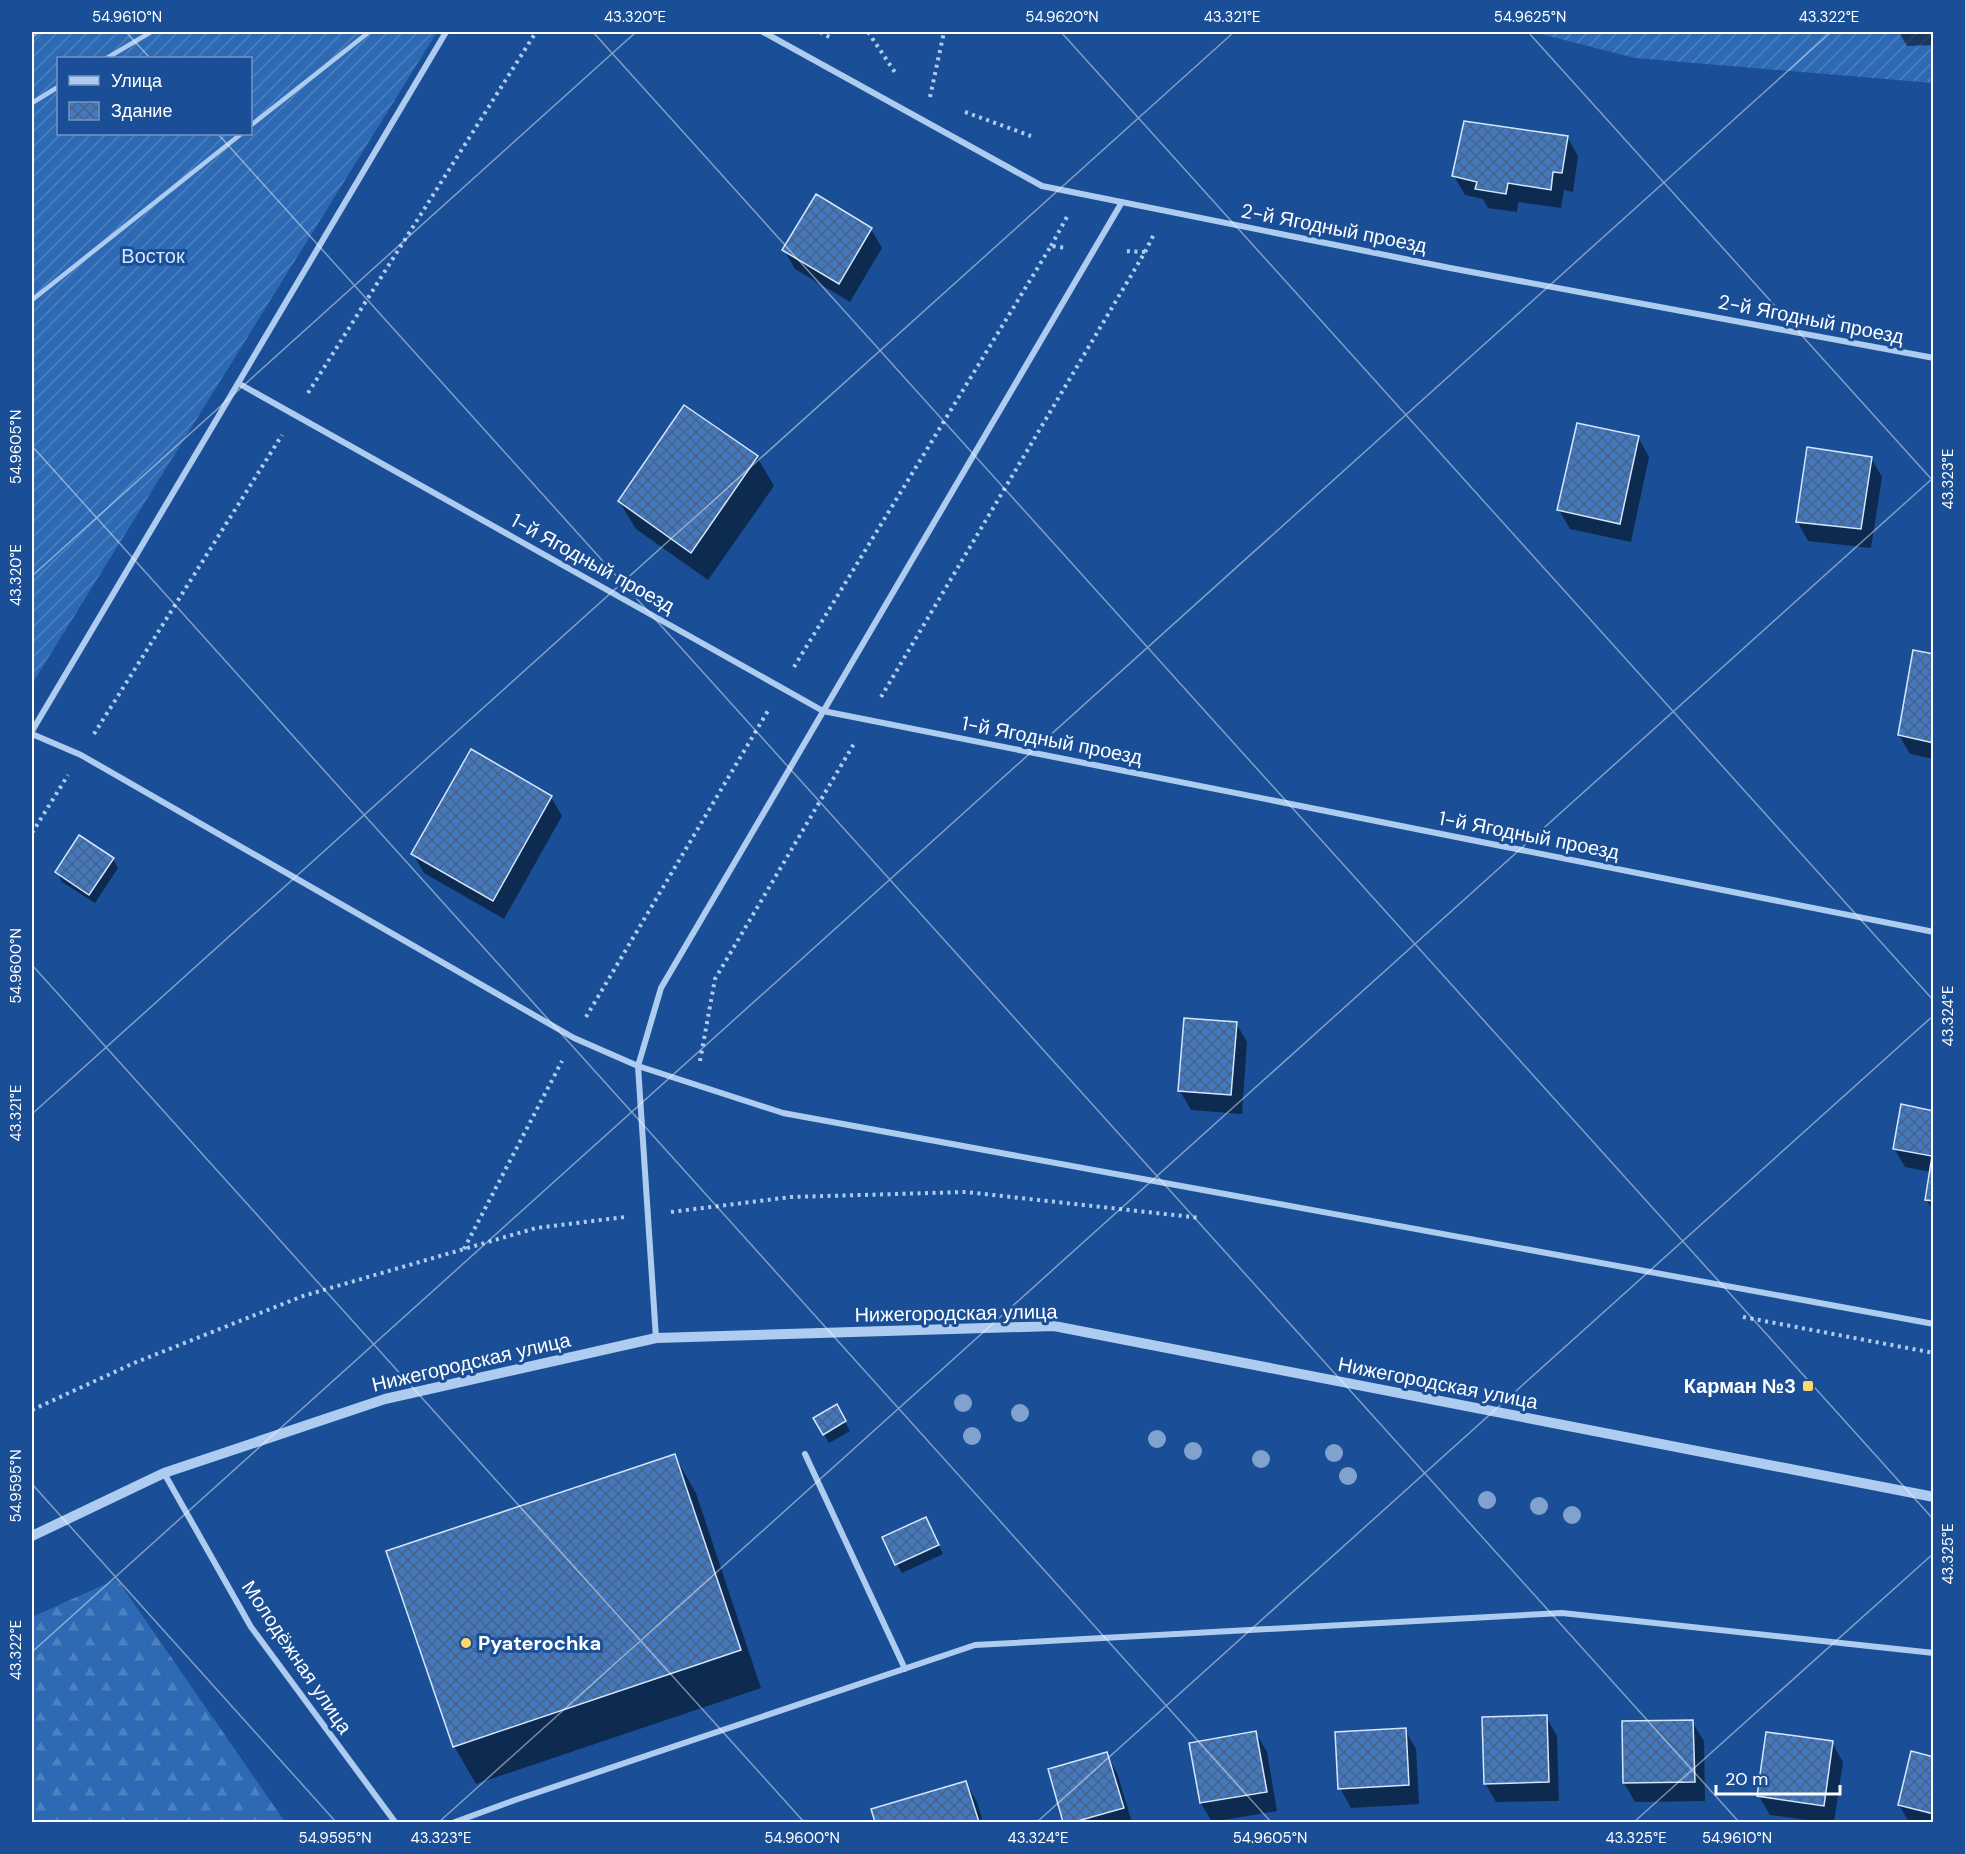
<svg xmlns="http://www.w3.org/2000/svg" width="1965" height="1854" viewBox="0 0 1965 1854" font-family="'DM Sans',sans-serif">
<defs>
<pattern id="forest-firs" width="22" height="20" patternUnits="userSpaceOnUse" patternTransform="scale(1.5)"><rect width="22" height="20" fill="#2e69b4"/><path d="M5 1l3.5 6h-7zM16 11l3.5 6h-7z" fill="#4d80bf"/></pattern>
<pattern id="garden-furrows" width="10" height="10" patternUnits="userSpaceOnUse" patternTransform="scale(1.5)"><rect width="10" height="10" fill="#2e69b4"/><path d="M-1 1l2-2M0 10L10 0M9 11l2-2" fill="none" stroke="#4d80bf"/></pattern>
<pattern id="building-cross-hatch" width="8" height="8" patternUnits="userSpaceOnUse" patternTransform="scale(1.5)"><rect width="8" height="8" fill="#4378be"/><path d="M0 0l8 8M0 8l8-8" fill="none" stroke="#486285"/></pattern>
</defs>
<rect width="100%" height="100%" fill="#1a4f97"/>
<path fill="url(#forest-firs)" d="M117 1579 285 1822H32V1617Z"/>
<path fill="url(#garden-furrows)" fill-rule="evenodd" d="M32 32H437L32 684ZM58 58H250V134H58Z
M1533 32H1933V83L1635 58Z"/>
<path fill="#0007" d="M1899 32H1934V45L1907 46Z
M1567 137 1578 156 1573 192 1564 190 1561 208 1518 202 1517 212 1488 208 1483 199 1465 195 1454 176Z
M871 229 882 248 850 302 795 269 784 250Z
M685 407 757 457 774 486 708 580 636 529 619 501Z
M1638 437 1649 457 1631 542 1570 529 1559 510Z
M1871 458 1882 477 1871 548 1808 541 1797 521Z
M1934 656V759L1910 754 1899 735Z
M551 797 562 816 504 919 424 873 413 854Z
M113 859 118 868 95 903 62 882 57 872Z
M1236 1023 1247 1042 1242 1114 1191 1110 1180 1091Z
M1934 1112V1212L1926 1199 1931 1172 1905 1167 1894 1148Z
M836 1406 850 1431 829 1443 815 1418Z
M674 1455 696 1493 761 1688 476 1784 454 1746Z
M930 1527 943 1554 902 1573 897 1564Z
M1546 1717 1557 1736 1559 1801 1496 1802 1485 1783Z
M1692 1722 1704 1741 1705 1801 1635 1802 1624 1783Z
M1405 1730 1416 1749 1419 1804 1351 1808 1340 1788Z
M1256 1733 1267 1752 1277 1811 1212 1822 1201 1803Z
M1832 1743 1843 1762 1834 1822H1821L1770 1815 1759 1796Z
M1106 1754 1117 1773 1132 1822H1065L1050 1770Z
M1934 1758V1822H1909L1899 1805Z
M966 1783 977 1802 983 1822H876L873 1810Z"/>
<path fill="url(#building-cross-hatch)" stroke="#d5e6fb" stroke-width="1.5" d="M1464 121 1568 136 1562 173 1553 172 1551 190 1508 183 1506 194 1475 189 1477 182 1452 176Z
M816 194 872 228 839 284 782 250Z
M684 405 758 456 691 553 618 501Z
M1577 423 1639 436 1620 524 1557 510Z
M1807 447 1872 457 1861 529 1796 522Z
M1913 650 1934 654V743L1898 735Z
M471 749 552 796 493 901 411 854Z
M79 835 114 858 89 895 55 872Z
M1184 1018 1237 1022 1231 1095 1178 1091Z
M1901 1104 1934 1111V1201L1925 1200 1932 1156 1893 1149Z
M837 1404 846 1421 823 1435 813 1418Z
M675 1454 741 1650 453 1747 386 1551Z
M926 1517 939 1545 895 1565 882 1537Z
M1547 1715 1549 1782 1484 1784 1482 1717Z
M1693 1720 1695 1782 1623 1783 1622 1721Z
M1406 1728 1409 1785 1338 1789 1335 1732Z
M1256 1731 1267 1792 1200 1803 1189 1743Z
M1766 1732 1833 1741 1824 1806 1757 1796Z
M1911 1751 1934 1757V1814L1898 1805Z
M1107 1752 1124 1808 1074 1822H1063L1048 1769Z
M966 1781 979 1822H875L871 1809Z"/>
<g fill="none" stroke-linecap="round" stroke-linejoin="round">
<path stroke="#aecbf0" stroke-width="4" stroke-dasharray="3 4.5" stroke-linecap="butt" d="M820 32 833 39
M868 32 896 74
M930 97 944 32
M965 112 1031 136
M1051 246 1068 215
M1145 252 1154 234
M308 393 536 32
M794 667 1051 246 1067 248
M881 697 1145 252 1123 251
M94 734 282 435
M32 833 68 775
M586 1017 769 709
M700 1061 715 979 855 742
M671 1212 791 1197 966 1192 1201 1218
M464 1249 562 1061
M1743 1317 1934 1353
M32 1410 134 1363 303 1296 536 1228 625 1217"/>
<path stroke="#aecbf0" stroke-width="4.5" d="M107 58 151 32
M32 103 58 87
M250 126 369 32
M32 300 241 134"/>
<path stroke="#aecbf0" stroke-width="6" d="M763 32 1042 186 1450 268 1934 358
M238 383 823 711 1934 932
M32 731 446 32
M32 734 81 755 574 1038 638 1066 783 1113 1934 1324
M656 1338 638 1066 661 988 1122 202
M805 1454 905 1669
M164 1473 251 1627 395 1822
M455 1822 518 1799 975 1645 1562 1613 1934 1653"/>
<path stroke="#aecbf0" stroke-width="10" d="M32 1536 164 1473 385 1399 656 1338 1054 1326 1934 1497"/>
</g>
<g fill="#81a2ce">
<circle cx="963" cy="1403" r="9"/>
<circle cx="1020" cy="1413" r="9"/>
<circle cx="972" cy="1436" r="9"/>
<circle cx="1157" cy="1439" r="9"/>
<circle cx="1193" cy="1451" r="9"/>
<circle cx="1334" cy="1453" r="9"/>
<circle cx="1261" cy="1459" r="9"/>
<circle cx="1348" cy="1476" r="9"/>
<circle cx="1487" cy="1500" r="9"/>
<circle cx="1539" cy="1506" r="9"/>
<circle cx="1572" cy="1515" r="9"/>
</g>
<path fill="none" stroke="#fff" stroke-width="1.5" stroke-opacity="0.45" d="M126 32 150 58M593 32 1934 1520M1061 32 1934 1001M1528 32 1934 482M32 38 39 32M218 134 1739 1822M32 446 1271 1822M32 576 636 32M32 965 804 1822M32 1114 1234 32M32 1484 336 1822M32 1652 1831 32M439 1822 1934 477M1037 1822 1934 1015M1634 1822 1934 1553"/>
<g fill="#ffd76d" stroke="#1a4f97" stroke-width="2">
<rect x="1802" y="1380" width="12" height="12" rx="3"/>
<circle cx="466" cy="1643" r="6"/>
</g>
<g text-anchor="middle" stroke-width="6" stroke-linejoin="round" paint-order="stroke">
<g font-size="20" fill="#fff" stroke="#1a4f97">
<text transform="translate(1334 228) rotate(11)" y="7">2-й Ягодный проезд</text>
<text transform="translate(1811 319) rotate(11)" y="7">2-й Ягодный проезд</text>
<text transform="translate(593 563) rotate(29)" y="7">1-й Ягодный проезд</text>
<text transform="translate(1052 740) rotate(11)" y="7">1-й Ягодный проезд</text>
<text transform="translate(1529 835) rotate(11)" y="7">1-й Ягодный проезд</text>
<text transform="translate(956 1313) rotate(-1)" y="7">Нижегородская улица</text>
<text transform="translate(471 1362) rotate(-13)" y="7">Нижегородская улица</text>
<text transform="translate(1438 1383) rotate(11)" y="7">Нижегородская улица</text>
<text transform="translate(297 1657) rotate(56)" y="7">Молодёжная улица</text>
</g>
<g font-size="20" fill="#d5e6fb" stroke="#1a4f97">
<text x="153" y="263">Восток</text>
</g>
<g font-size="20" font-weight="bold" fill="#fff" stroke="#1a4f97" text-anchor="end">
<text x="1796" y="1393">Карман №3</text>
<text x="478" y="1650" text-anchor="start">Pyaterochka</text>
</g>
</g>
<rect width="1965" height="1854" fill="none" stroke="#1a4f97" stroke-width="66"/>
<rect x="57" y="57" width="195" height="78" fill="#1a4f97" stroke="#7695c1" stroke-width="1.5"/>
<rect x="69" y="76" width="30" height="9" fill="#aecbf0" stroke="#7695c1" stroke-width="1.5"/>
<text x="111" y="87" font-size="18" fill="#ffffff">Улица</text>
<rect x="69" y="102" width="30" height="18" fill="url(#building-cross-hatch)" stroke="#7695c1" stroke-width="1.5"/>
<text x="111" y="117" font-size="18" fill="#ffffff">Здание</text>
<path d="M1716 1785v9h124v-9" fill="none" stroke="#ffffff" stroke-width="3"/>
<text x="1725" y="1785" font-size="18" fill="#ffffff" stroke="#1a4f97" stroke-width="4.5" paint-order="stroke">20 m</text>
<rect x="33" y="33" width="1899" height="1788" fill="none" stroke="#fff" stroke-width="2"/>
<g font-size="15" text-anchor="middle" fill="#fff">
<text x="127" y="22">54.9610°N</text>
<text x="635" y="22">43.320°E</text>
<text x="1062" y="22">54.9620°N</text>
<text x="1232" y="22">43.321°E</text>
<text x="1530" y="22">54.9625°N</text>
<text x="1829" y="22">43.322°E</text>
<text transform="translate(16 447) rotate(-90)" y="5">54.9605°N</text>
<text transform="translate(1948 479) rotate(-90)" y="5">43.323°E</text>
<text transform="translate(16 575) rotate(-90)" y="5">43.320°E</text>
<text transform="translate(16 966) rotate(-90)" y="5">54.9600°N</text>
<text transform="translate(1948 1016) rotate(-90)" y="5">43.324°E</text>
<text transform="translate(16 1113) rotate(-90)" y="5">43.321°E</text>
<text transform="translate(16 1486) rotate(-90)" y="5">54.9595°N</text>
<text transform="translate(1948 1554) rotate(-90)" y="5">43.325°E</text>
<text transform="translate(16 1650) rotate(-90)" y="5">43.322°E</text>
<text x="335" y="1843">54.9595°N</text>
<text x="441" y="1843">43.323°E</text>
<text x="802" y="1843">54.9600°N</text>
<text x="1038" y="1843">43.324°E</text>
<text x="1270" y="1843">54.9605°N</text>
<text x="1636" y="1843">43.325°E</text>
<text x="1737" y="1843">54.9610°N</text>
</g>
</svg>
